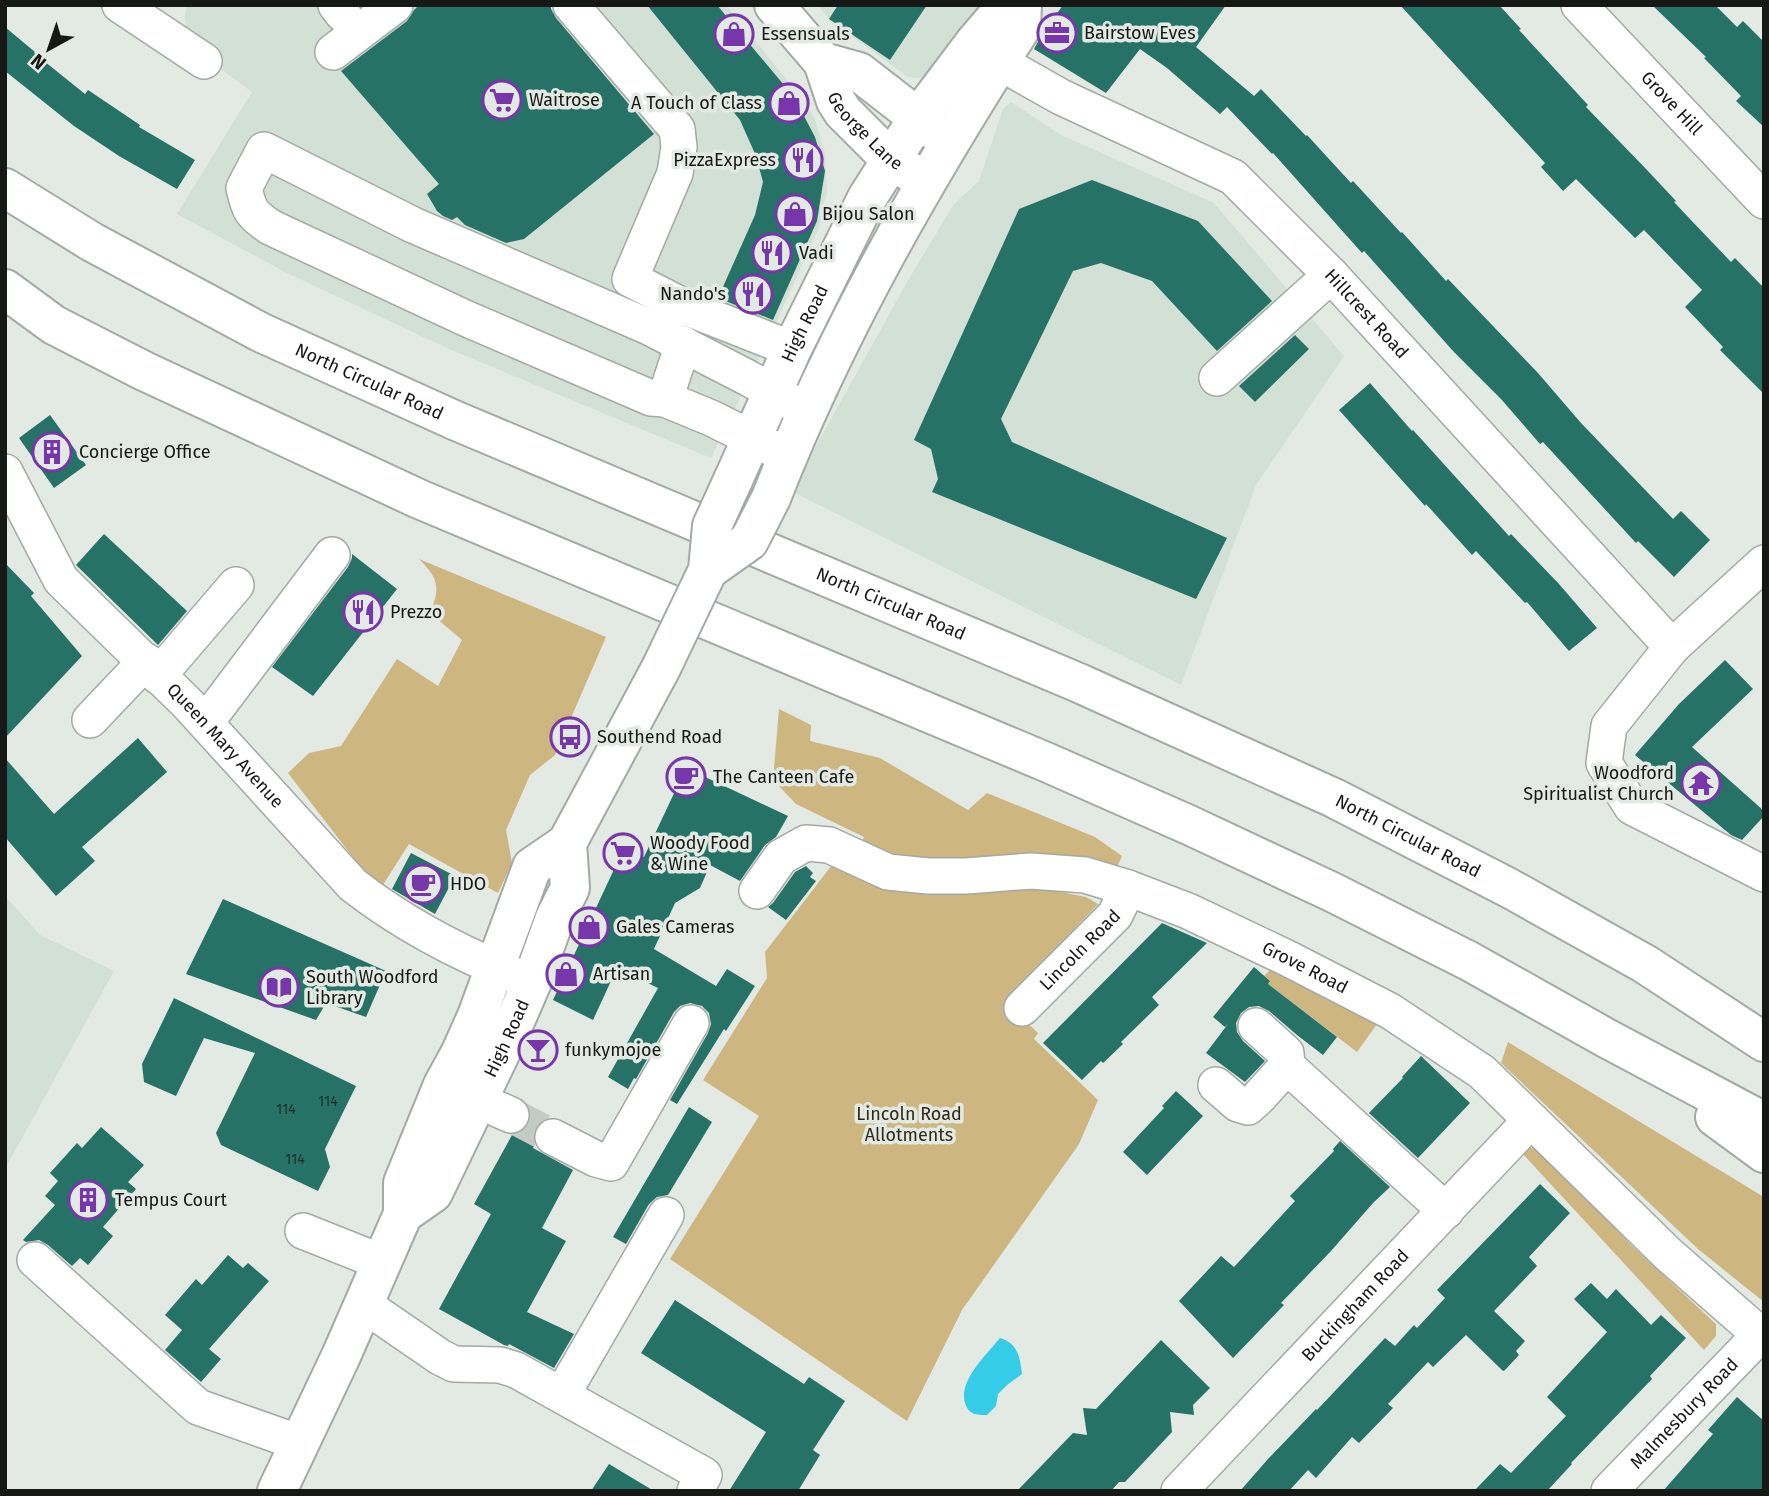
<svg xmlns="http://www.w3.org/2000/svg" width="1769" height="1496" viewBox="0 0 1769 1496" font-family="'Fira Sans',sans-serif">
<rect width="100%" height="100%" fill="#e3e9e3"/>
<path fill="#d3e0d5" d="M187 5H726L788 81 814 117 825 153 827 191 819 227 771 334 711 458 447 348 285 272 177 214 252 92 187 44 185 15Z
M818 5H981L934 73 920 78 908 77 829 19Z
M1011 102 1061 135 1214 203 1344 356 1256 485 1181 685 791 491 910 277 954 204 979 181 1003 109Z
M5 896 40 935 114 971 5 1169Z"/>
<path fill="#ceb681" d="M419 559 606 637 555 755 530 775 506 830 512 863 498 893 409 844 379 891 288 773 309 753 341 746 397 659 438 686 462 640 430 613C441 587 438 578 419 559Z
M779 709 811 725 810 741 880 758 968 810 987 793 1095 837 1122 856 1117 867 1031 853 939 863 887 857 860 847 864 837 796 804 773 780Z
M832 865 867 883 959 893 1047 889 1086 897 1098 904 1005 1002 1038 1033 1034 1039 1098 1100 1079 1144 962 1310 907 1421 670 1259 759 1116 703 1080 767 978 765 952Z
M1270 970 1377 1024 1357 1052 1268 984 1270 981 1264 976Z
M1508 1042 1764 1197V1302L1698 1249 1501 1063Z
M1531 1148 1540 1150 1631 1245 1716 1324V1336L1704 1350 1522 1153 1526 1149Z"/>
<path fill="#35cce7" d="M1000 1338C1018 1343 1020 1358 1022 1374L1007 1385 998 1394 996 1406 987 1415C976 1415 969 1415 965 1403 958 1381 987 1354 1000 1338Z"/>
<path fill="#277266" d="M419 5H551V9L556 18 654 134 524 239 506 243 465 225 457 217 452 220 443 216 437 211 427 194 439 184 341 71 407 21 414 10Z
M647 5H717L794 97 815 137 825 171 817 221 773 320 718 298 755 215 763 182 756 156 740 120Z
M838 5H927L890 60 829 19Z
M1063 5H1226L1196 47 1254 96 1261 89 1306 136 1307 135 1351 183 1353 181 1401 233 1402 232 1446 281 1448 279 1538 373 1581 423 1673 519 1681 511 1710 540 1674 577 1638 541 1636 543 1543 442 1540 444 1501 399 1453 351 1364 251 1362 253 1273 153 1272 154 1227 107 1220 114 1167 68 1140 49 1106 93 1034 49 1041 36Z
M1400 5H1499L1521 29 1519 30 1588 105 1586 107 1647 170 1676 201 1674 202 1689 218 1731 262 1735 258 1764 288V394L1720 350 1723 347 1685 307 1702 290 1644 230 1635 238 1576 179 1563 191 1541 167 1545 163Z
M1652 5H1715L1737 27 1743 21 1764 42V127L1736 101 1741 96 1704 58 1706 57Z
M5 27 35 52 34 53 85 94 88 90 140 125 139 127 195 160 177 189 119 156 74 126 5 71Z
M1092 180 1198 221 1272 301 1217 351 1152 281 1101 263 1073 271 1001 419 1012 442 1227 538 1196 599 932 492 938 479 931 449 914 440 1019 209Z
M1295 335 1309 349 1255 402 1239 386Z
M1370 383 1412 431 1413 430 1509 536 1511 534 1559 584 1597 628 1569 651 1527 602 1525 603 1476 551 1472 555 1426 504 1425 506 1339 410Z
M50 415 86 465 54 488 19 438Z
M104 534 187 611 158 645 76 565Z
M352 554 397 589 313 696 272 667 348 567 352 558Z
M5 563 34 593 31 596 82 656 5 738Z
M1725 660 1753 689 1692 747 1764 811V816L1742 840 1731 835 1635 755 1679 704Z
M138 738 167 772 82 847 95 861 56 896 5 837V758L54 814Z
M686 768 788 816 776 837 765 845 740 881 710 865 700 888 675 903 654 949 716 986 727 969 755 986 726 1031 724 1029 677 1104 670 1100 708 1033 711 1024 709 1013 702 1006 690 1003 680 1006 674 1012 636 1079 634 1078 628 1089 608 1077 658 988 617 968 593 1020 553 1000 624 848 644 857Z
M411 853 455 876 435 914 392 889Z
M806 866 813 873 810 877 816 881 786 920 768 907 773 903 795 872Z
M223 899 386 971 366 1017 326 1003 316 1020 186 974Z
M1162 923 1207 943 1152 997 1159 1005 1121 1042 1123 1044 1103 1063 1101 1061 1082 1080 1043 1043Z
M1254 967 1270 981 1268 984 1337 1037 1323 1055 1297 1035 1269 1011 1259 1006 1249 1007 1241 1013 1236 1023 1237 1032 1243 1041 1265 1061 1245 1082 1206 1053 1228 1024 1225 1027 1213 1017Z
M174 998 356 1086 325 1149 330 1167 318 1191 221 1145 216 1133 255 1053 204 1038 176 1096 144 1082 142 1064Z
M1421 1056 1470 1103 1418 1158 1369 1113 1403 1078 1402 1077Z
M1176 1091 1203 1116 1147 1175 1123 1152 1164 1108 1162 1106Z
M689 1107 712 1122 668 1195 657 1197 649 1204 626 1244 613 1237Z
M101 1127 144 1165 128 1182 136 1189 103 1227 113 1236 88 1265 80 1258 72 1266 48 1245 39 1240 26 1242 23 1240 55 1205 45 1196 58 1181 50 1173 77 1143 82 1148Z
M517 1134 535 1144 533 1148 573 1170 542 1228 566 1241 527 1312 574 1334 554 1368 509 1344 508 1346 504 1345 439 1309 491 1214 474 1204 512 1135Z
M1340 1141 1390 1187 1373 1203 1331 1251 1281 1303 1284 1305 1233 1358 1179 1301 1221 1256 1234 1267 1295 1201 1290 1196 1334 1151 1333 1149Z
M1540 1184 1570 1213 1529 1257 1537 1266 1494 1311 1525 1341 1516 1351 1519 1355 1505 1370 1503 1371 1466 1335 1433 1367 1428 1362 1388 1404 1393 1408 1359 1443 1352 1437 1316 1478 1308 1470 1289 1491H1240L1268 1459 1316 1409 1317 1410 1385 1338 1395 1346 1414 1325 1417 1328 1445 1298 1437 1290Z
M228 1255 243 1268 248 1263 269 1281 209 1349 221 1359 201 1382 165 1350 182 1330 165 1315 196 1279 202 1285Z
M1591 1283 1607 1299 1616 1289 1651 1325 1661 1315 1686 1338 1650 1376 1652 1379 1571 1463 1572 1464 1547 1491H1474L1500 1464 1511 1473 1566 1416 1547 1397 1607 1332 1574 1299Z
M675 1300 804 1384 809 1377 845 1401 813 1450 820 1455 798 1491H729L766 1432 641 1353Z
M1161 1340 1210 1388 1193 1405 1194 1415 1170 1412 1172 1432 1125 1482H1119L1111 1491H1017L1073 1433 1087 1435 1083 1408 1096 1409Z
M1737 1397 1764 1421V1491H1663L1713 1434 1708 1430Z
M609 1464 654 1491H591Z"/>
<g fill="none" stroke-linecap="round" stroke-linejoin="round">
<path stroke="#c4cac4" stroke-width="35" stroke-dasharray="35 18" stroke-linecap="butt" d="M511 1115 553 1137"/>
<g stroke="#a3a9a4" stroke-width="38">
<g id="minor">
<path d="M120 5 204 61"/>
<path d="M336 5 343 14"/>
<path d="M571 5 677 129 679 147 675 173 630 279 685 307 792 349"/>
<path id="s1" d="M1579 5 1764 201"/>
<path d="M333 52 395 5"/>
<path id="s2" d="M999 62 1061 97 1233 177 1331 275 1672 647"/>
<path d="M1217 378 1331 275"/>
<path d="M665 399 683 344"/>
<path d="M788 456 711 418 665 399 651 398 465 318 270 227C251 214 249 210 244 188L264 150 413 225 649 327 748 378 798 406"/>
<path id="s3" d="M5 472 61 580 187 703 353 885C407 927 468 958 532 982"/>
<path d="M1764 563 1672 647 1609 726 1604 763 1632 807 1764 874"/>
<path d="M158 676 236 585"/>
<path d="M90 720 146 661"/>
<path d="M206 722 332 555"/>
<path id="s4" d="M757 891 781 857 806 843 829 845 888 872 928 876H966L1031 871 1085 875 1128 888 1188 911 1289 959 1390 1011 1482 1072 1668 1254 1764 1338"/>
<path id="s5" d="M1022 1008 1115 915 1128 888"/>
<path d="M1256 1026 1286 1053 1287 1066 1446 1211"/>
<path d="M1216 1085 1238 1104 1248 1107 1258 1098 1287 1066"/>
<path d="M452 1089 511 1115"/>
<path d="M553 1137 596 1159 611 1163 691 1023"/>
<path d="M303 1231 381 1262"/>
<path d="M35 1260 198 1407 300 1443"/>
<path d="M363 1304 440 1357 454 1364 500 1365 516 1370 704 1475 695 1491"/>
<path d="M562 1395 666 1215"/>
<path id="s6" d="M1179 1491 1531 1120"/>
<path id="s7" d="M1609 1491 1760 1335"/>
</g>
</g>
<g stroke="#a3a9a4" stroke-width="42">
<g id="major">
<path id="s8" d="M774 5 823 62 836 101 843 112 890 159 912 173"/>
<path d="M823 62 859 72 939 134"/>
<path id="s9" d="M733 480 792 349 867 198 918 118 976 41 1000 13 1021 5"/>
<path d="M771 498C836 332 925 178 1021 28L1022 5"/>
<path id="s10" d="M403 1214 433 1193 509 1035 532 982 555 918 570 888 567 843"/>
<path d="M277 1491 341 1356 403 1214V1183L443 1085 461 1052 477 1016 532 867 567 843 661 668"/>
</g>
</g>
<g stroke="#a3a9a4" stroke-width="42">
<g id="highway">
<path id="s11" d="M5 188 92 242 260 332 454 420 1079 683 1334 798 1509 888 1645 964 1764 1042"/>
<path d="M5 289 54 325 144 371 419 499 1046 762 1189 825 1332 892 1469 961 1606 1038 1764 1122"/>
<path d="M1715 1117 1764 1153"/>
</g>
</g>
<use href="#minor" stroke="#fff" stroke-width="35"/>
<use href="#major" stroke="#fff" stroke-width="38"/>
<use href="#highway" stroke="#fff" stroke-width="38"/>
<g stroke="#a3a9a4" stroke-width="42" stroke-linecap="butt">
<path id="major-bridge" d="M708 570 749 541 771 498
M661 668 708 570 712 526 733 480"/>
</g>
<use href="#major-bridge" stroke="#fff" stroke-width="38"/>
</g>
<defs>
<g id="office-ring" transform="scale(2.0125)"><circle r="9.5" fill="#e3e9e3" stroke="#7836ab" stroke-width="1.5"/><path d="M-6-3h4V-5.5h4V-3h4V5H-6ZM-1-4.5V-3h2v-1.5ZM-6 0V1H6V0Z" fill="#7836ab"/></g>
<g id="shop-ring" transform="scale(2.0125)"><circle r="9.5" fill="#e3e9e3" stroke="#7836ab" stroke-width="1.5"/><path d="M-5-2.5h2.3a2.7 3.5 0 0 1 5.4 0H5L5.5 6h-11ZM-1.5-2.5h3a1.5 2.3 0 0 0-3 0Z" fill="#7836ab"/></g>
<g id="supermarket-ring" transform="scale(2.0125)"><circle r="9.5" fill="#e3e9e3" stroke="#7836ab" stroke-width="1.5"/><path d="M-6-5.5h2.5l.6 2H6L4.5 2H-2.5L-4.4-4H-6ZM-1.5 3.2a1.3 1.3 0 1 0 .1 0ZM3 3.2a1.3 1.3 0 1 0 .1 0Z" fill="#7836ab"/></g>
<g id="restaurant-ring" transform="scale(2.0125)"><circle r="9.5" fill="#e3e9e3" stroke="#7836ab" stroke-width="1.5"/><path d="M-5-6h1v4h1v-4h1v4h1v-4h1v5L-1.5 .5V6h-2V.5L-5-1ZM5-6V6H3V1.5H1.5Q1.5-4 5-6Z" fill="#7836ab"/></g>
<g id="building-ring" transform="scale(2.0125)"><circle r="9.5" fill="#e3e9e3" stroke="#7836ab" stroke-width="1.5"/><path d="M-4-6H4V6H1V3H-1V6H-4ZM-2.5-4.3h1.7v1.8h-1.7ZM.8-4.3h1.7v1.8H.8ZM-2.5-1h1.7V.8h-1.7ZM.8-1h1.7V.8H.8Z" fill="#7836ab"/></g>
<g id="bus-ring" transform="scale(2.0125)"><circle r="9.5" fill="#e3e9e3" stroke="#7836ab" stroke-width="1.5"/><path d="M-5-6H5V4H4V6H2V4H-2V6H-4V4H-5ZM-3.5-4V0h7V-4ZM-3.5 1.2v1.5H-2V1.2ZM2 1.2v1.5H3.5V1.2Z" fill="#7836ab"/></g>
<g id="cafe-ring" transform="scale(2.0125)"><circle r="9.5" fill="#e3e9e3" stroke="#7836ab" stroke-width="1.5"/><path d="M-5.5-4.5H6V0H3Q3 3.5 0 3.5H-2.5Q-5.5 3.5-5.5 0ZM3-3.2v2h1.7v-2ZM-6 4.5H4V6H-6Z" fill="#7836ab"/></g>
<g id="temple-ring" transform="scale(2.0125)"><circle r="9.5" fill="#e3e9e3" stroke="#7836ab" stroke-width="1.5"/><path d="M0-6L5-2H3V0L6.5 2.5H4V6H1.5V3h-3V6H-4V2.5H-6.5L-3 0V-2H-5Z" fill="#7836ab"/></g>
<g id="library-ring" transform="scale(2.0125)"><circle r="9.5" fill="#e3e9e3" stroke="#7836ab" stroke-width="1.5"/><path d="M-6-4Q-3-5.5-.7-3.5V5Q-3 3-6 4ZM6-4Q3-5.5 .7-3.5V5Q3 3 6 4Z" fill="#7836ab"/></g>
<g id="bar-ring" transform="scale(2.0125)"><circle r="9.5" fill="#e3e9e3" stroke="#7836ab" stroke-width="1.5"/><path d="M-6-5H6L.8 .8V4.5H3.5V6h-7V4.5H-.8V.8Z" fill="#7836ab"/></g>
</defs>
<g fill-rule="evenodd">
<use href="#office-ring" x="1057" y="33"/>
<use href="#shop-ring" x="734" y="34"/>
<use href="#supermarket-ring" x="502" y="100"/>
<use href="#shop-ring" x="789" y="103"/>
<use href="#restaurant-ring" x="803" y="160"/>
<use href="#shop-ring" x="795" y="214"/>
<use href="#restaurant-ring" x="772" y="253"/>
<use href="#restaurant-ring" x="753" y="294"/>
<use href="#building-ring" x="52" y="452"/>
<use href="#restaurant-ring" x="363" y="612"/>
<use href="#bus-ring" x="570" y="737"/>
<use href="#cafe-ring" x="686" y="777"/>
<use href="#temple-ring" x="1701" y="783"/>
<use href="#supermarket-ring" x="623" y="853"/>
<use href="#cafe-ring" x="423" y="884"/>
<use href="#shop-ring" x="589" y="927"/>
<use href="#shop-ring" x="566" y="974"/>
<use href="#library-ring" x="279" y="987"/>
<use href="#bar-ring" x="538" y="1050"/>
<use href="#building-ring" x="88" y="1200"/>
</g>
<g text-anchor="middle" stroke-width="7" stroke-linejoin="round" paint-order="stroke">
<g font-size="14" fill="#1a2e2a">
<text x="328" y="1106">114</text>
<text x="286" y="1114">114</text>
<text x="295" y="1164">114</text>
</g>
<g font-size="18" fill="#161816" stroke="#e3e9e3" text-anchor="start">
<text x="1084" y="39">Bairstow Eves</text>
<text x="761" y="40">Essensuals</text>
<text x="529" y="106">Waitrose</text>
<text x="762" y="109" text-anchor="end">A Touch of Class</text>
<text x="776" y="166" text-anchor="end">PizzaExpress</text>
<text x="822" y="220">Bijou Salon</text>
<text x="799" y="259">Vadi</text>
<text x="726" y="300" text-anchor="end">Nando's</text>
<text x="79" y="458">Concierge Office</text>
<text x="390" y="618">Prezzo</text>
<text x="597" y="743">Southend Road</text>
<text x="1674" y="779" text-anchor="end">Woodford<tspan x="1674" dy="21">Spiritualist Church</tspan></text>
<text x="713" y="783">The Canteen Cafe</text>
<text x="650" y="849">Woody Food<tspan x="650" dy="21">&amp; Wine</tspan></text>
<text x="450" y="890">HDO</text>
<text x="616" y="933">Gales Cameras</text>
<text x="593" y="980">Artisan</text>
<text x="306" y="983">South Woodford<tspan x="306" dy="21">Library</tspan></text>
<text x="565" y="1056">funkymojoe</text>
<text x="115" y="1206">Tempus Court</text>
</g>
<g font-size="18" fill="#161816" stroke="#e3e9e3">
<text dy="6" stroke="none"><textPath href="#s1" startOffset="135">Grove Hill</textPath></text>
<text dy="6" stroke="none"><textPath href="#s8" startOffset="158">George Lane</textPath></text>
<text dy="6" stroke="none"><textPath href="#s2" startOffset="452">Hillcrest Road</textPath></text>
<text dy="6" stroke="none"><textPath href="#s9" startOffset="172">High Road</textPath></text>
<text dy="6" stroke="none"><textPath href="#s11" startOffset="413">North Circular Road</textPath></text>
<text dy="6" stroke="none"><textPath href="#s11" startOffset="980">North Circular Road</textPath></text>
<text dy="6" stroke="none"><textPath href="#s3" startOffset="355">Queen Mary Avenue</textPath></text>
<text dy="6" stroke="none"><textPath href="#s11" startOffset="1547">North Circular Road</textPath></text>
<text dy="6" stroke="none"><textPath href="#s5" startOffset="82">Lincoln Road</textPath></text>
<text dy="6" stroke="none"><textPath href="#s4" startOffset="595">Grove Road</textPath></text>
<text dy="6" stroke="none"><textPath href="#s10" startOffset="208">High Road</textPath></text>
<text dy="6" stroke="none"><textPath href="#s6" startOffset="256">Buckingham Road</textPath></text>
<text dy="6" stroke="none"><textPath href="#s7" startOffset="108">Malmesbury Road</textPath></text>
</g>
<g font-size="18" fill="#302817" stroke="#e3e9e3">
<text x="909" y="1120">Lincoln Road<tspan x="909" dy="21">Allotments</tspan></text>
</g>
</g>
<rect width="1769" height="1496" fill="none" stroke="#161816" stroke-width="14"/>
<g transform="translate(49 49) rotate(220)" stroke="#e3e9e3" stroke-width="5" paint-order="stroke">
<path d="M0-5L12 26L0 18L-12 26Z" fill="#161816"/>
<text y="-10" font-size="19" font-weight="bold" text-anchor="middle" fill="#161816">N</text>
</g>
</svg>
